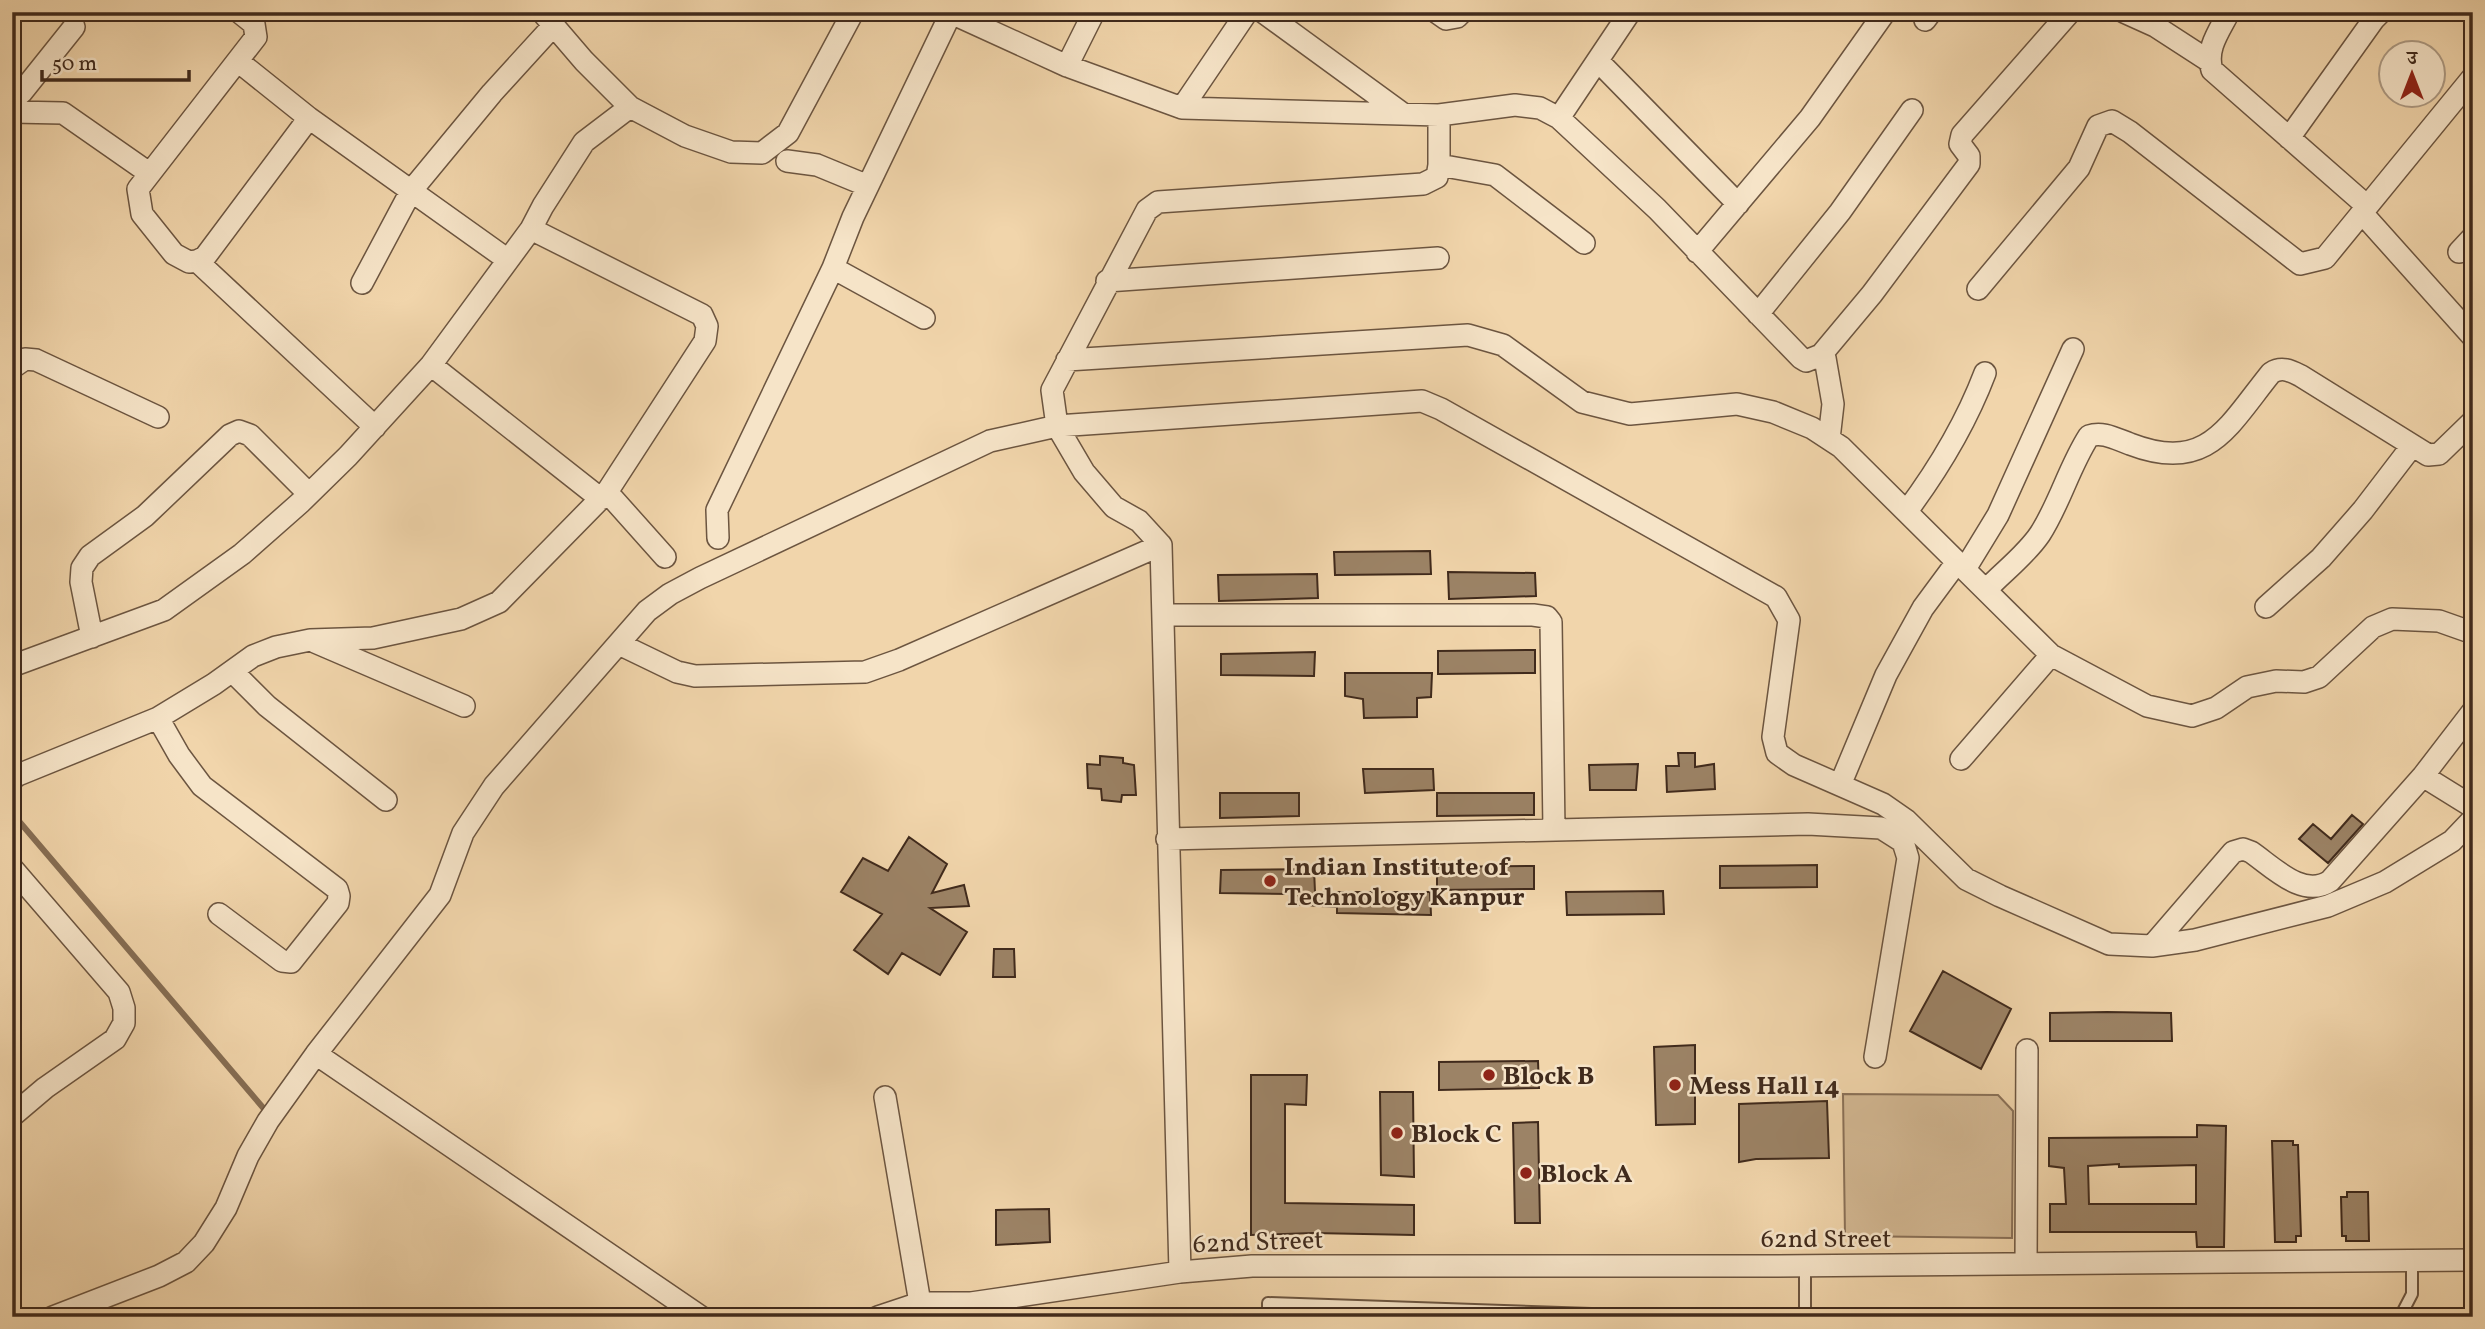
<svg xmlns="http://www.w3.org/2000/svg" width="2485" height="1329" viewBox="0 0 2485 1329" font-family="Vollkorn,'Noto Serif Devanagari',serif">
<rect width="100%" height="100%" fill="#f1d5ab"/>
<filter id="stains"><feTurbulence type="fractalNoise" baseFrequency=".00286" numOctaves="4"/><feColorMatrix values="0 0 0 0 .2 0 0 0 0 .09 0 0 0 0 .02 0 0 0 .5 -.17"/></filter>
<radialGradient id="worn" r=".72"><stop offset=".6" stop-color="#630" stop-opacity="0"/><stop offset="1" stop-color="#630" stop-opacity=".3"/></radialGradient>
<path fill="#d3b893" stroke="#8a7158" stroke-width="2" d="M1843 1094 1998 1095 2013 1111 2012 1238 1845 1236Z"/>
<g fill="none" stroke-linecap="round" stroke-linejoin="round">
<path stroke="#866e54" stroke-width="6" d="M12 813 265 1110"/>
</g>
<path fill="#9c8366" stroke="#402a1c" stroke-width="2" fill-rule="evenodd" d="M1430 551 1431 574 1335 575 1334 552Z
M1448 572 1535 573 1536 596 1449 599Z
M1317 574 1318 598 1219 601 1218 575Z
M1535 650V673L1438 674V651Z
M1315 652 1314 676 1221 675V654Z
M1345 673H1432L1431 697 1417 698V717L1364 718 1363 699 1345 696Z
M1678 753H1695V767L1714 764 1715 789 1667 792 1666 766H1679Z
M1100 756 1123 758V763L1134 765 1136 795H1122L1121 802 1102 800 1101 789 1088 788 1087 764 1100 765Z
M1638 764 1636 790H1590L1589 765Z
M1363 769H1433L1434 790 1365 793Z
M1220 793H1299V816L1220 818Z
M1437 793H1534V815L1437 816Z
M2352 815 2363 824 2328 863 2299 839 2313 824 2331 839Z
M909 837 947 864 932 893 964 885 969 906 930 908 967 932 940 975 902 953 888 974 854 950 882 914 841 892 863 858 888 871Z
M1817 865V887L1720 888V866Z
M1534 866V889L1437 890V867Z
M1314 869 1315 892H1430L1431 915 1337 913V907L1289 904V894L1220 893 1221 870Z
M1663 891 1664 914 1567 915 1566 892Z
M994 949H1014L1015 977H993Z
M1943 971 2011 1009 1981 1069 1910 1031Z
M2107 1012 2171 1013 2172 1041H2050V1013Z
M1695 1045V1124L1656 1125 1654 1047Z
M1538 1061 1539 1088 1439 1090V1062Z
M1251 1075H1307L1306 1105 1285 1104V1203L1414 1205V1235L1313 1233 1251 1235Z
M1380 1092H1413L1414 1177 1381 1175Z
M1827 1101 1829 1158 1756 1159 1739 1162V1104Z
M1538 1122 1540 1223H1515L1513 1123Z
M2197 1125 2226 1126 2224 1247H2197L2196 1232H2050V1204H2066L2064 1168 2049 1166V1138L2197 1137ZM2119 1164V1167L2196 1165V1204H2089L2088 1166Z
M2272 1141H2293V1145H2298L2301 1236H2296V1242H2275Z
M2347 1192H2368L2369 1241H2346V1236H2342L2341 1197H2347Z
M1049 1209 1050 1242 996 1245V1210Z"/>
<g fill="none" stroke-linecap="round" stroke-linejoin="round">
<g stroke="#6c5540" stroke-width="14">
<path id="lane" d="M1805 1266V1317
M1268 1317V1303L1682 1317
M2400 1317 2412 1294V1260"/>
</g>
<g stroke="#6c5540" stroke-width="24">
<path id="street" d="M239 12 254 24 256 37 138 189 142 214 174 254 189 262 197 261 205 257 309 118
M542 12 584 61 630 107 685 136 731 152 762 153 788 133 853 12
M1263 12 1403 114
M1436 12 1446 19 1457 17 1462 12
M2124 12 2155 26 2209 61
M2229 12C2220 30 2205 49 2212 70L2367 206
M1925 20 1931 12
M1598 61 1738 204
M239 62 309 118 508 260
M1067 66 1094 12
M12 101 22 92 74 27
M1182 108 1247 12
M12 112 63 113 149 173
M1439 115 1515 105 1540 108 1559 118 1657 209 1801 358 1806 361 1821 355 1872 294 1969 164V156L1960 144 1962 135 2070 12
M1559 118 1630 12
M2289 138 2374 19 2381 12
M787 161 817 165 868 186
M1439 165 1495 175 1584 243
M2362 213 2473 337
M1697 252 1810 118 1885 12
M2459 252 2473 237
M197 261 375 427
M833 268 924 318
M1107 281 1438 258
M362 283 411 191 492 93 554 25
M1978 289 2079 168 2098 126 2112 121 2130 132 2300 264 2325 258 2473 77
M1758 314 1840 212 1912 110
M1821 355 1825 358 1833 404 1829 439
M1067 360 1468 335 1503 345 1582 402 1630 414 1737 404 1773 412 1812 428 1841 447 2051 655 1961 759
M431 365 601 499
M12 368 25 359 36 360 158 417
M607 492 665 557
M1907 511C1939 468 1966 423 1985 373
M718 538 717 510 833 268 853 217 951 13
M1965 569 1998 515 2073 349
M1986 590C2003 572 2026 555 2040 534 2060 503 2069 467 2089 436 2103 431 2116 439 2130 444 2208 474 2228 426 2271 373 2282 366 2291 371 2301 376L2428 455 2439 454 2473 421
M2266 607 2321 558 2363 510 2412 446
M1163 615H1533L1547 617 1551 622 1554 830
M92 637 81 582 82 568 90 556 145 516 230 435 239 431 250 435 309 494
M315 642 464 706
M619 644 677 672 695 676 865 672 899 660 1161 545
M2051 655 2147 706 2192 716 2216 708 2247 687 2276 681 2304 682 2319 677 2373 627 2392 619 2439 621 2473 633
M12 666 164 610 242 554 301 502 348 456 431 365 531 229 543 206 584 142 630 107
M232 671 267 706 386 800
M158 718 179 755 202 786 337 889 339 896 338 903 291 962 282 961 219 914
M2423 776 2473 807
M12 779 18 775 158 718 214 684 253 656 276 647 310 640 373 638 461 619 499 602 607 492 705 341 707 326 702 315 531 229
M1840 785 1886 675 1923 608 1957 562
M1167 839 1808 824 1881 828 1903 842 1908 858 1875 1057
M12 868 119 992 124 1008V1023L115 1039 45 1088 12 1116
M2152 946 2233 852 2243 849 2251 852C2273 867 2303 899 2330 881L2423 776 2473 711
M316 1054 701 1317
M885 1097 920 1303
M2026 1264 2027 1050
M1180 1272 1252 1266H1766L2473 1260
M53 1317 159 1276 186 1262 204 1243 226 1208 248 1156 268 1121 316 1054 440 895 463 833 494 786 647 611 670 594 700 578 990 441 1057 426 1422 401 1441 409 1776 597 1789 620 1773 737 1777 753 1794 765 1883 804 1906 820 1966 879 2000 896 2109 944 2152 946 2195 940 2328 906 2385 882 2452 841 2473 819
M878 1317 920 1303H971L1180 1272 1161 545 1139 521 1114 507 1084 472 1057 426 1052 390 1147 210 1158 202 1423 184 1437 177 1439 165V115L1182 108 1067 66 949 12"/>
</g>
<use href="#lane" stroke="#f6e4c8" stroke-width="10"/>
<use href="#street" stroke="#f6e4c8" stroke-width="21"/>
</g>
<g fill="#8f2418" stroke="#f6e4c8" stroke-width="2.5">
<circle cx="1270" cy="881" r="7"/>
<circle cx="1489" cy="1075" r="7"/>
<circle cx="1675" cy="1085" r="7"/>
<circle cx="1397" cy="1133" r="7"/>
<circle cx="1526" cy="1173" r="7"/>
</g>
<g text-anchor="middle" stroke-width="5" stroke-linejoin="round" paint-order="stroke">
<g font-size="26" font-weight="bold" fill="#402a1c" stroke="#f6e4c8" text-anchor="start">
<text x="1284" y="875">Indian Institute of<tspan x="1284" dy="30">Technology Kanpur</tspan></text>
<text x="1503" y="1084">Block B</text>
<text x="1689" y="1094">Mess Hall 14</text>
<text x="1411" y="1142">Block C</text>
<text x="1540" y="1182">Block A</text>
</g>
<g font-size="26" fill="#402a1c" stroke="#f6e4c8">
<text x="1826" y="1247">62nd Street</text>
<text transform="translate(1258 1241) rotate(-2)" y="9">62nd Street</text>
</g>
</g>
<rect width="2485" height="1329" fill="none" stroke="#f1d5ab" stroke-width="42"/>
<rect x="14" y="14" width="2457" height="1301" fill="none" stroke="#402a1c" stroke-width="3.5"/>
<rect x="21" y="21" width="2443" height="1287" fill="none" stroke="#402a1c" stroke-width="2"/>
<g transform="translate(2412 74)"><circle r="33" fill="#f6e4c8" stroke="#ad9a83" stroke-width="2"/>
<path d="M0-5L12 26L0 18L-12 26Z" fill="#8f2418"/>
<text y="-10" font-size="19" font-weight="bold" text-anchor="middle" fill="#402a1c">उ</text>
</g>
<path d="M42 70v10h147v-10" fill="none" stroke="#402a1c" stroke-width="3.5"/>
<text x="52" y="70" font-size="21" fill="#402a1c" stroke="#f6e4c8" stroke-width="5" paint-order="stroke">50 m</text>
<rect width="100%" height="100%" filter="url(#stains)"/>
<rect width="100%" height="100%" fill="url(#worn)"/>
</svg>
